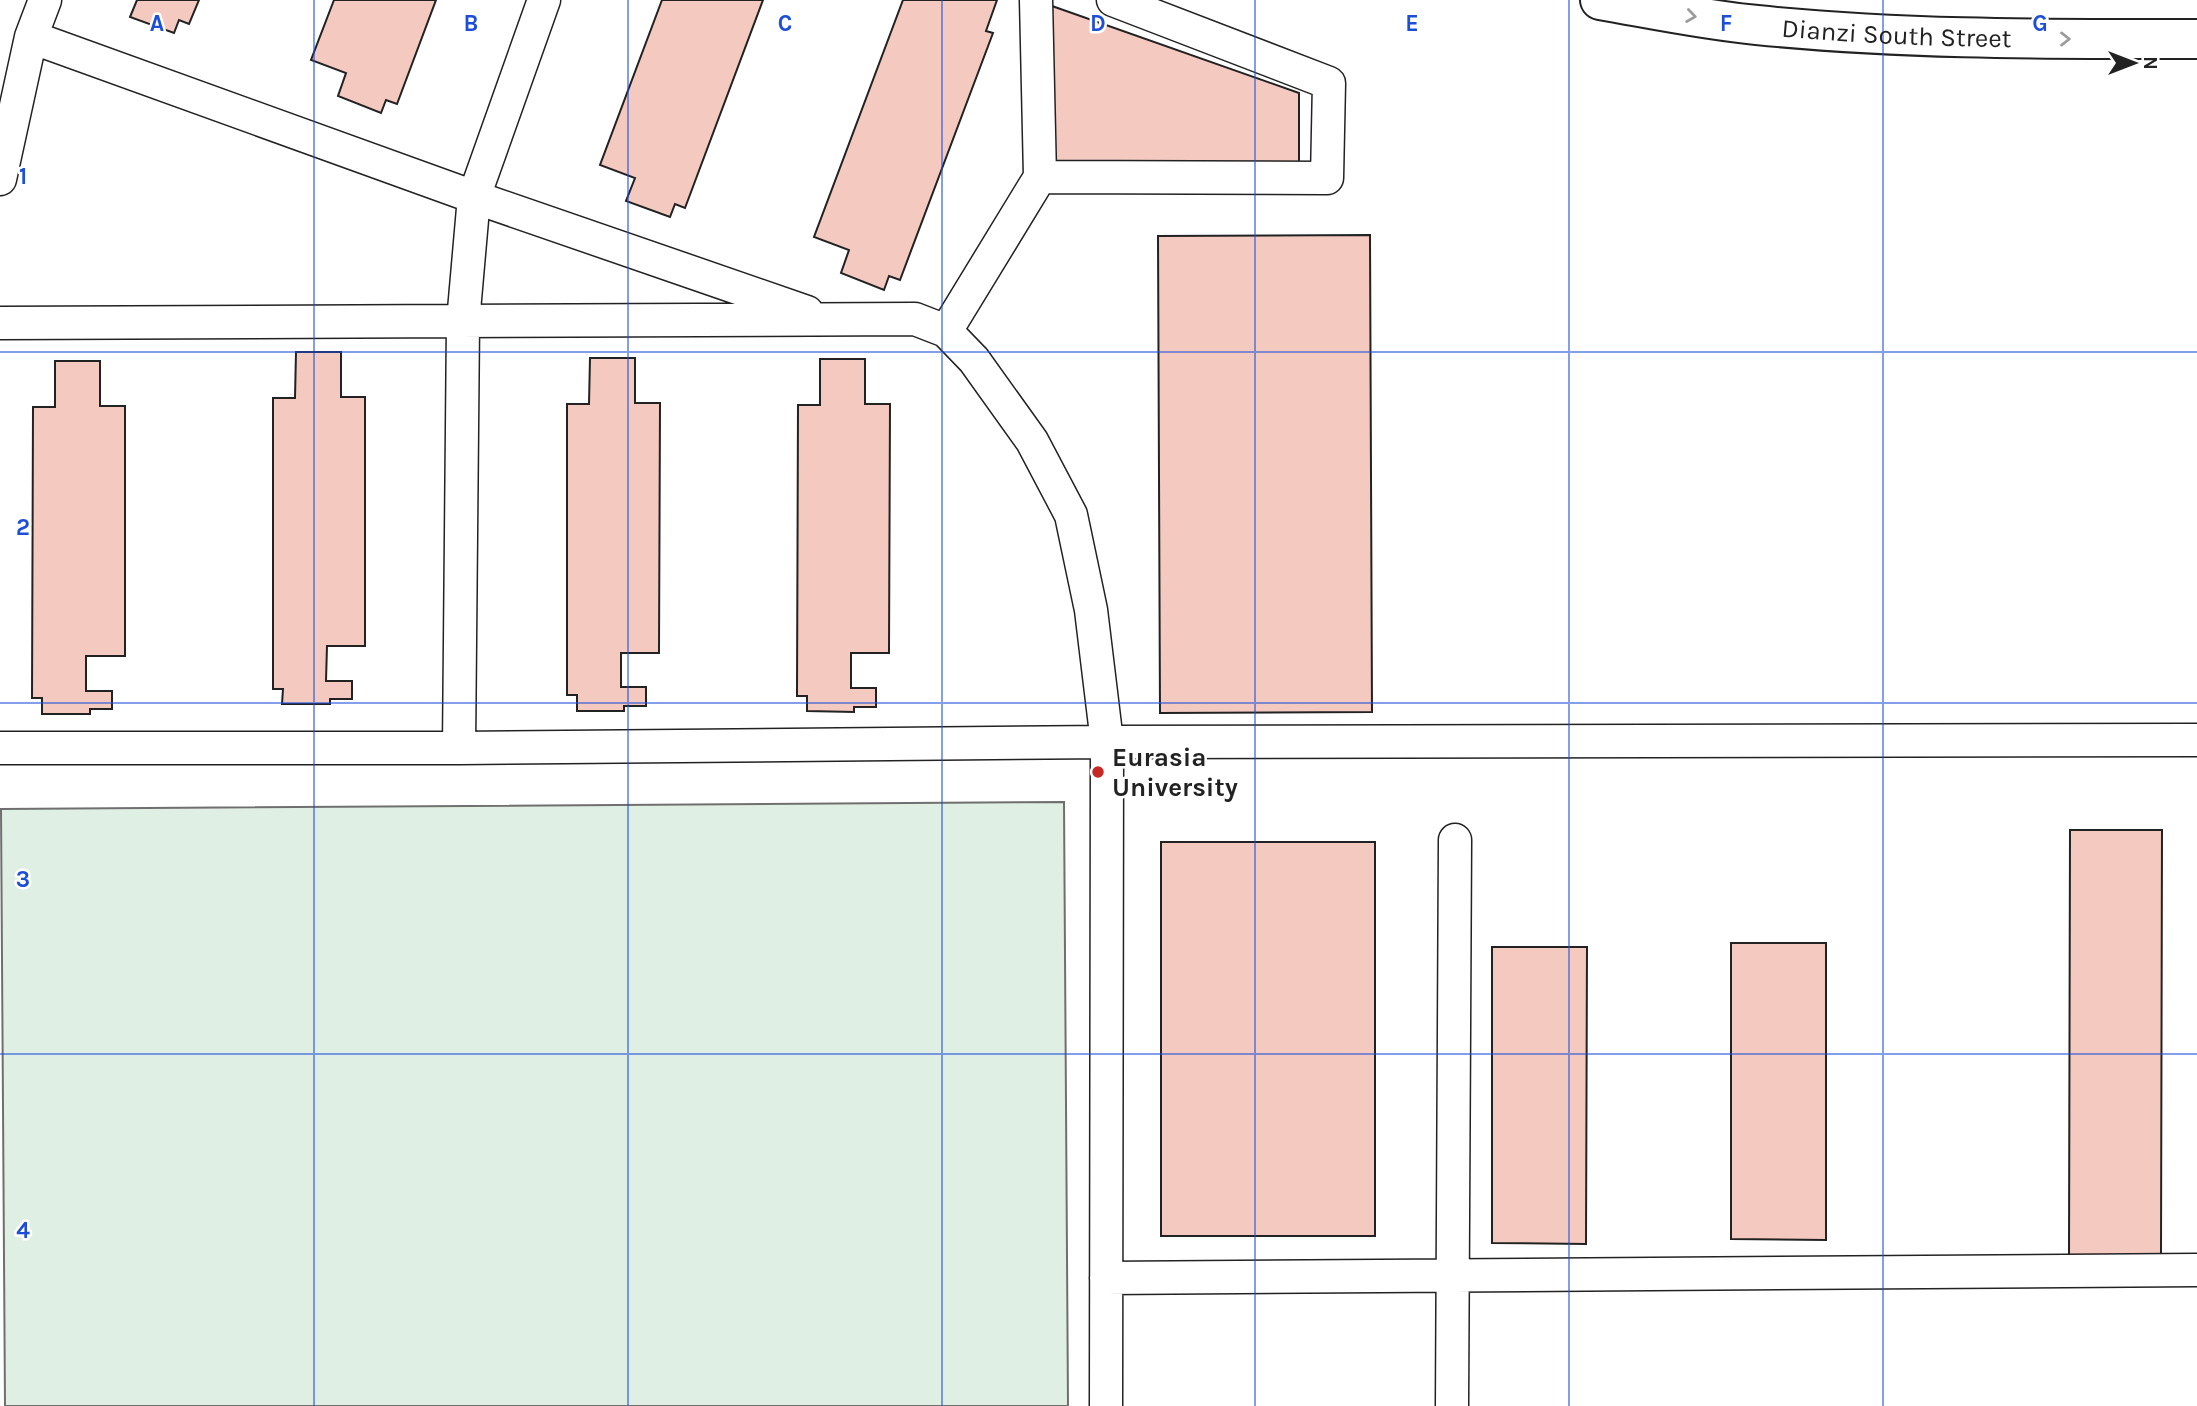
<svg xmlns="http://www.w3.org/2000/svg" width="2197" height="1406" viewBox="0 0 2197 1406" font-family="Karla,sans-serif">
<rect width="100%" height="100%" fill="#fff"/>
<path fill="#e0efe3" stroke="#6f6f6f" stroke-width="2" d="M1064 802 1068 1406H5L1 809Z"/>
<path fill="#f3c9c0" stroke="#222" stroke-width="2" d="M137 0H199L189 24 179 20 174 33 130 17Z
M334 0H436L397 104 386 100 381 113 338 96 346 73 311 60Z
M662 0H763L685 208 675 204 670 217 626 201 635 178 600 165Z
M903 0H997L986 31 993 33 900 280 889 276 884 290 841 273 849 250 814 237Z
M1052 6 1299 93V165H1052Z
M1370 235 1372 712 1160 713 1158 236Z
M296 352H341V397H365V646H327L326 681H352V699H330V704H282L283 689H273V398H295Z
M590 358H635V403H660L659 653H621V687H646V706H624V711H577V695H567V404H589Z
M820 359H865V404H890L889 653H851V688H876V707H854V712L807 711V696H797L798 405H820Z
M55 361H100V406H125V656H86V691H112V709H90V714H42V698H32L33 407H55Z
M2070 830H2162L2161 1256H2069Z
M1161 842H1375V1236H1161Z
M1731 943H1826V1240L1731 1239Z
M1492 947H1587L1586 1244 1492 1243Z"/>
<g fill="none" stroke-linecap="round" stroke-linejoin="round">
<g stroke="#222" stroke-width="35">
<path id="minor" d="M1036 0 1040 177 1327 178 1329 83 1113 0
M31 37 474 197 807 312
M0 179 31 37 45 0
M0 323 915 319 946 331 974 360 1032 441 1071 515 1091 610 1107 742 1106 1406
M946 331 1040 177
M0 748H459L1107 742 2197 740
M459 748 463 322 474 197 544 0
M1106 1278 2197 1270
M1452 1406 1455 840"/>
</g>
<g stroke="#222" stroke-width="42">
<g id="secondary">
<path id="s1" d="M1600 0C1652 9 1704 20 1757 25 1903 40 2050 39 2197 39"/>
</g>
</g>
<use href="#minor" stroke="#fff" stroke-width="32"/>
<use href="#secondary" stroke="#fff" stroke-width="38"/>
</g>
<defs><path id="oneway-chevron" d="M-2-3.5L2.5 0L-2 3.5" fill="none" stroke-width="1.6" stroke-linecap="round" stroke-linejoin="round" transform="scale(1.75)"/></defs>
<g stroke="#9c9c9c">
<use href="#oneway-chevron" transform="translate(1691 16) rotate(8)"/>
<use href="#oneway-chevron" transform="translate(2065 39)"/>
</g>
<path fill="none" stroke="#1d4ed8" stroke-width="2" stroke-opacity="0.55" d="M314 0V1406M628 0V1406M942 0V1406M1255 0V1406M1569 0V1406M1883 0V1406M0 352H2197M0 703H2197M0 1054H2197"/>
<circle fill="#c62828" stroke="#fff" stroke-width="2.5" cx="1098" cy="772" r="7"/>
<g text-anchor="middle" stroke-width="5" stroke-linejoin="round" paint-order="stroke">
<g font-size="26" fill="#222" stroke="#fff">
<text dy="9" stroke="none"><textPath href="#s1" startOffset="299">Dianzi South Street</textPath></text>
</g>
<g font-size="26" font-weight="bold" fill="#222" stroke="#fff" text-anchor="start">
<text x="1112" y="766">Eurasia<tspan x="1112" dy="30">University</tspan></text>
</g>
</g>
<g font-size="23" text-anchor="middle" font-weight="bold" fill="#1d4ed8" stroke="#fff" stroke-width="5" stroke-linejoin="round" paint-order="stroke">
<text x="157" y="31">A</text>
<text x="471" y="31">B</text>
<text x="785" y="31">C</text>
<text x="1098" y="31">D</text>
<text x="1412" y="31">E</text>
<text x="1726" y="31">F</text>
<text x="2040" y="31">G</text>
<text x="23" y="184">1</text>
<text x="23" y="535">2</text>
<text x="23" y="887">3</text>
<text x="23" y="1238">4</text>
</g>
<g transform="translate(2134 63) rotate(90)" stroke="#ffffff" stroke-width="5" paint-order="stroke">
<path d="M0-5L12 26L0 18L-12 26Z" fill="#222222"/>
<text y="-10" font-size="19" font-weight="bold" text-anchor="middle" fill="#222222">N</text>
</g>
</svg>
